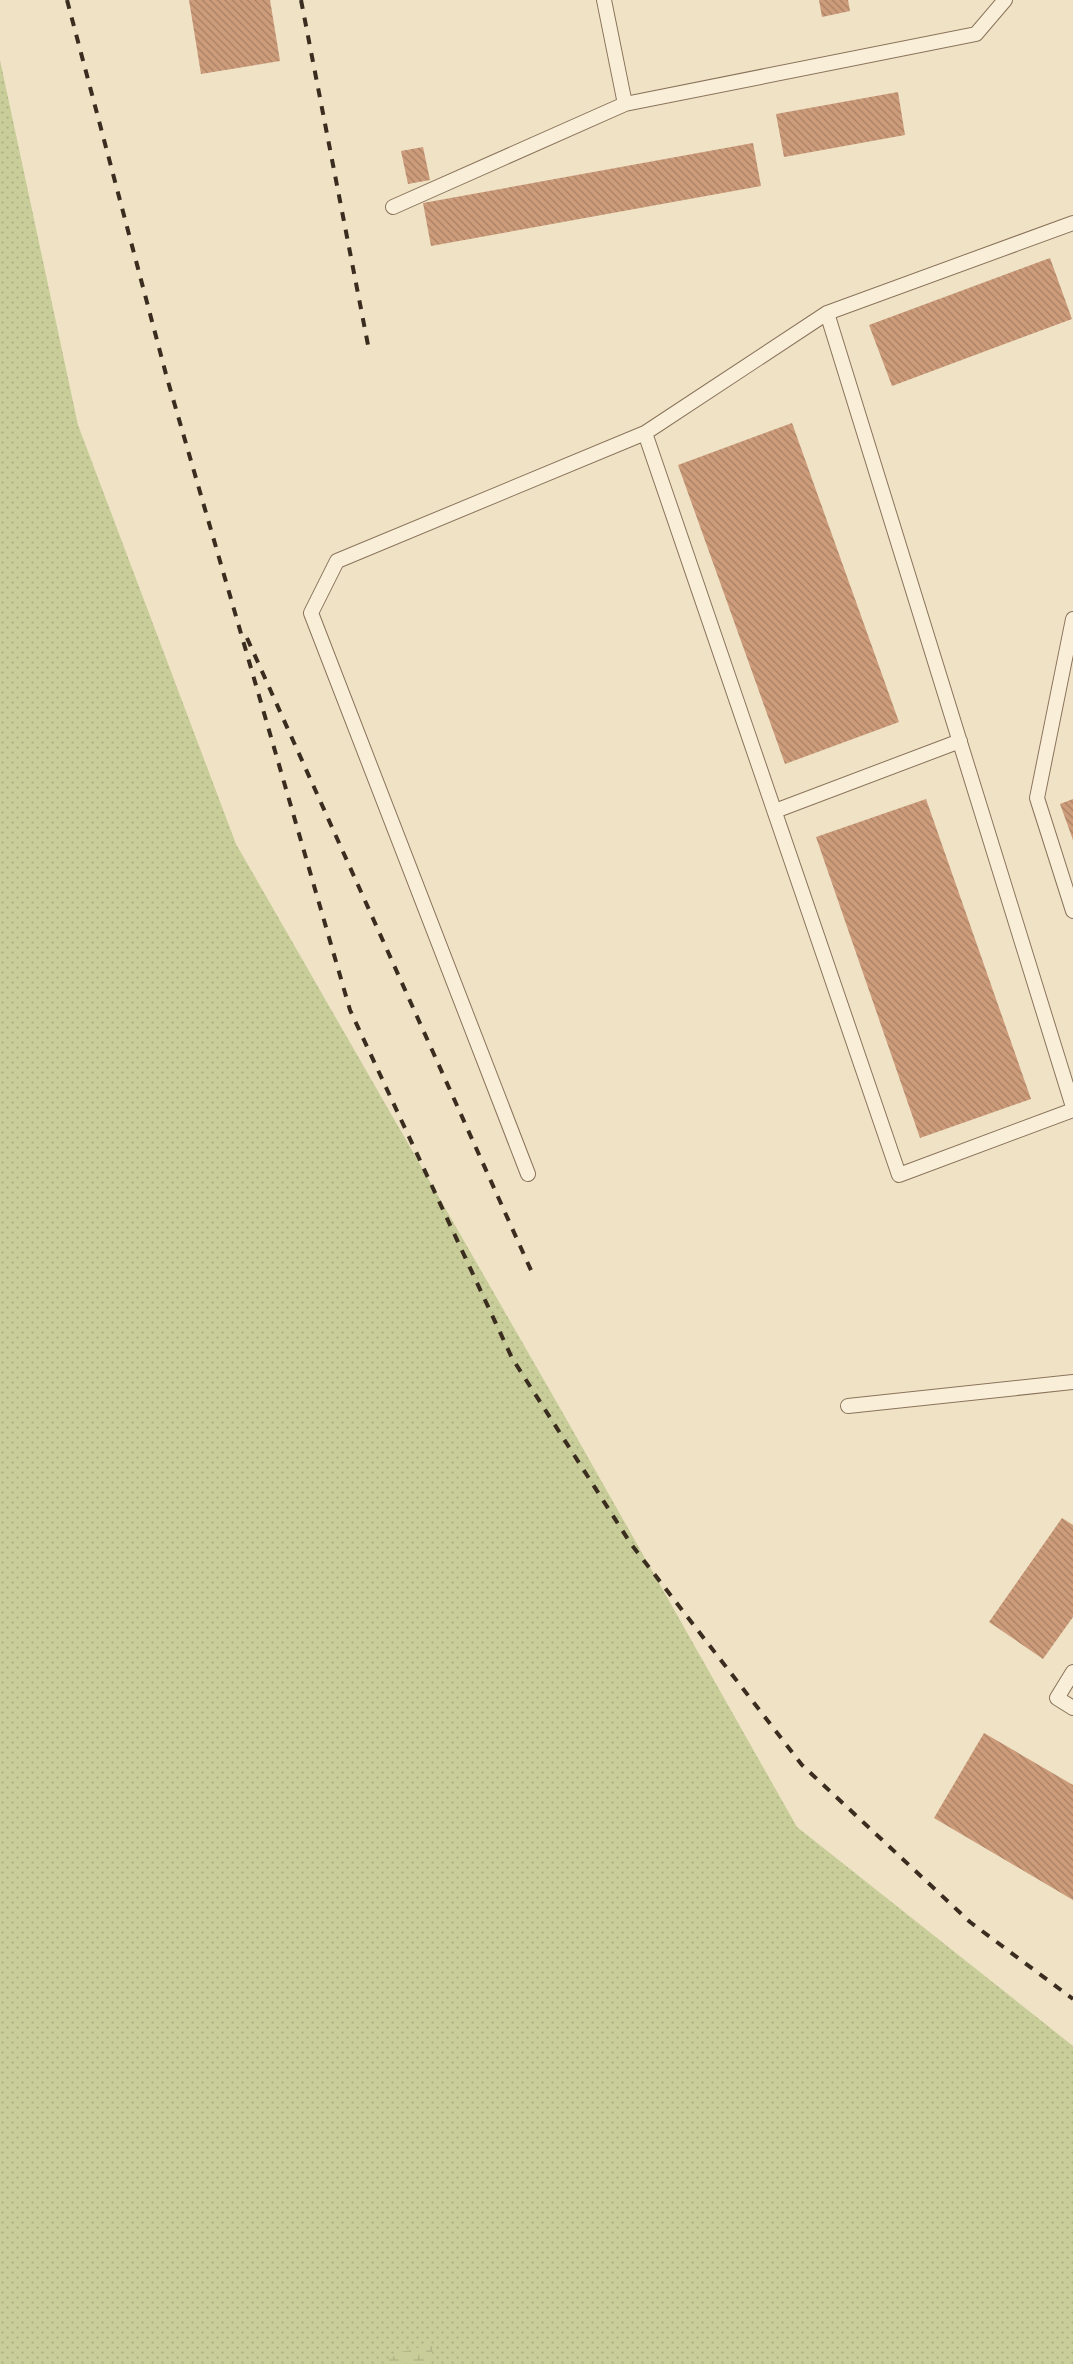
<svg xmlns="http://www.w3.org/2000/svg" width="1073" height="2364" viewBox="0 0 1073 2364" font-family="Georgia,serif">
<defs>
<pattern id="grass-dots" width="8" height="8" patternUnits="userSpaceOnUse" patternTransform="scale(1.25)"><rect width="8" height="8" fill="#c8cd99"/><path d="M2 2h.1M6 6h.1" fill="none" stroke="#adb083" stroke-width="1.8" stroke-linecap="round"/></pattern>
<pattern id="wetland-marsh" width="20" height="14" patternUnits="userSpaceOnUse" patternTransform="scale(1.25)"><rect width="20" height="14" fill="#c8cd99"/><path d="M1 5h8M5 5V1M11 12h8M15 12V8" fill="none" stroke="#adb083"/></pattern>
<pattern id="building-back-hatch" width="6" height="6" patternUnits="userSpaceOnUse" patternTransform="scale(1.25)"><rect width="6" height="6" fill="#cd9c7b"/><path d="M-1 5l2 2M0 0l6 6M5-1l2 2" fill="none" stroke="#a77f64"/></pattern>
</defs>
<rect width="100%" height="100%" fill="#efe2c5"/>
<path fill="url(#grass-dots)" d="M0 60 78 425 236 844 564 1415 797 1827 1073 2046V2364H0Z"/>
<path fill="url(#wetland-marsh)" d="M436 2343 427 2364H383L398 2353Z"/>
<path fill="url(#building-back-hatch)" d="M189 0H270L280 61 201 74Z
M819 0H848L850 11 822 17Z
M898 92 905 135 784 157 776 114Z
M753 143 761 186 431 246 423 203Z
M423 147 430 180 408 184 401 151Z
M1050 258 1072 319 892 386 869 325Z
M792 423 899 722 785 764 678 465Z
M926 799 1031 1099 920 1138 816 837Z
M1073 799V840L1060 804Z
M1062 1518 1073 1525V1617L1043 1659 989 1622Z
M984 1733 1073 1785V1900L934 1818Z"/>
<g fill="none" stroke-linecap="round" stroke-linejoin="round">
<g stroke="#8a735b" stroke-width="16">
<path id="lane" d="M604 0 625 104
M393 207 625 104 976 34 1005 0
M827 313 1073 1107
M645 433 899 1175 1073 1110
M1073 619 1037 798 1073 911
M775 811 960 741
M528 1174 311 613 337 561 645 433 827 313 1073 223
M848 1406 1073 1382
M1073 1672 1057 1698 1073 1708"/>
</g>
<use href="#lane" stroke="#f9efd9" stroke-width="14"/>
<path stroke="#3a2c1f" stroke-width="4" stroke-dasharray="9 9" stroke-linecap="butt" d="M67 0 167 378 350 1010 512 1358 631 1544 802 1765 970 1922 1073 1999
M301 0 368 345
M247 638 534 1277"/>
</g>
</svg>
